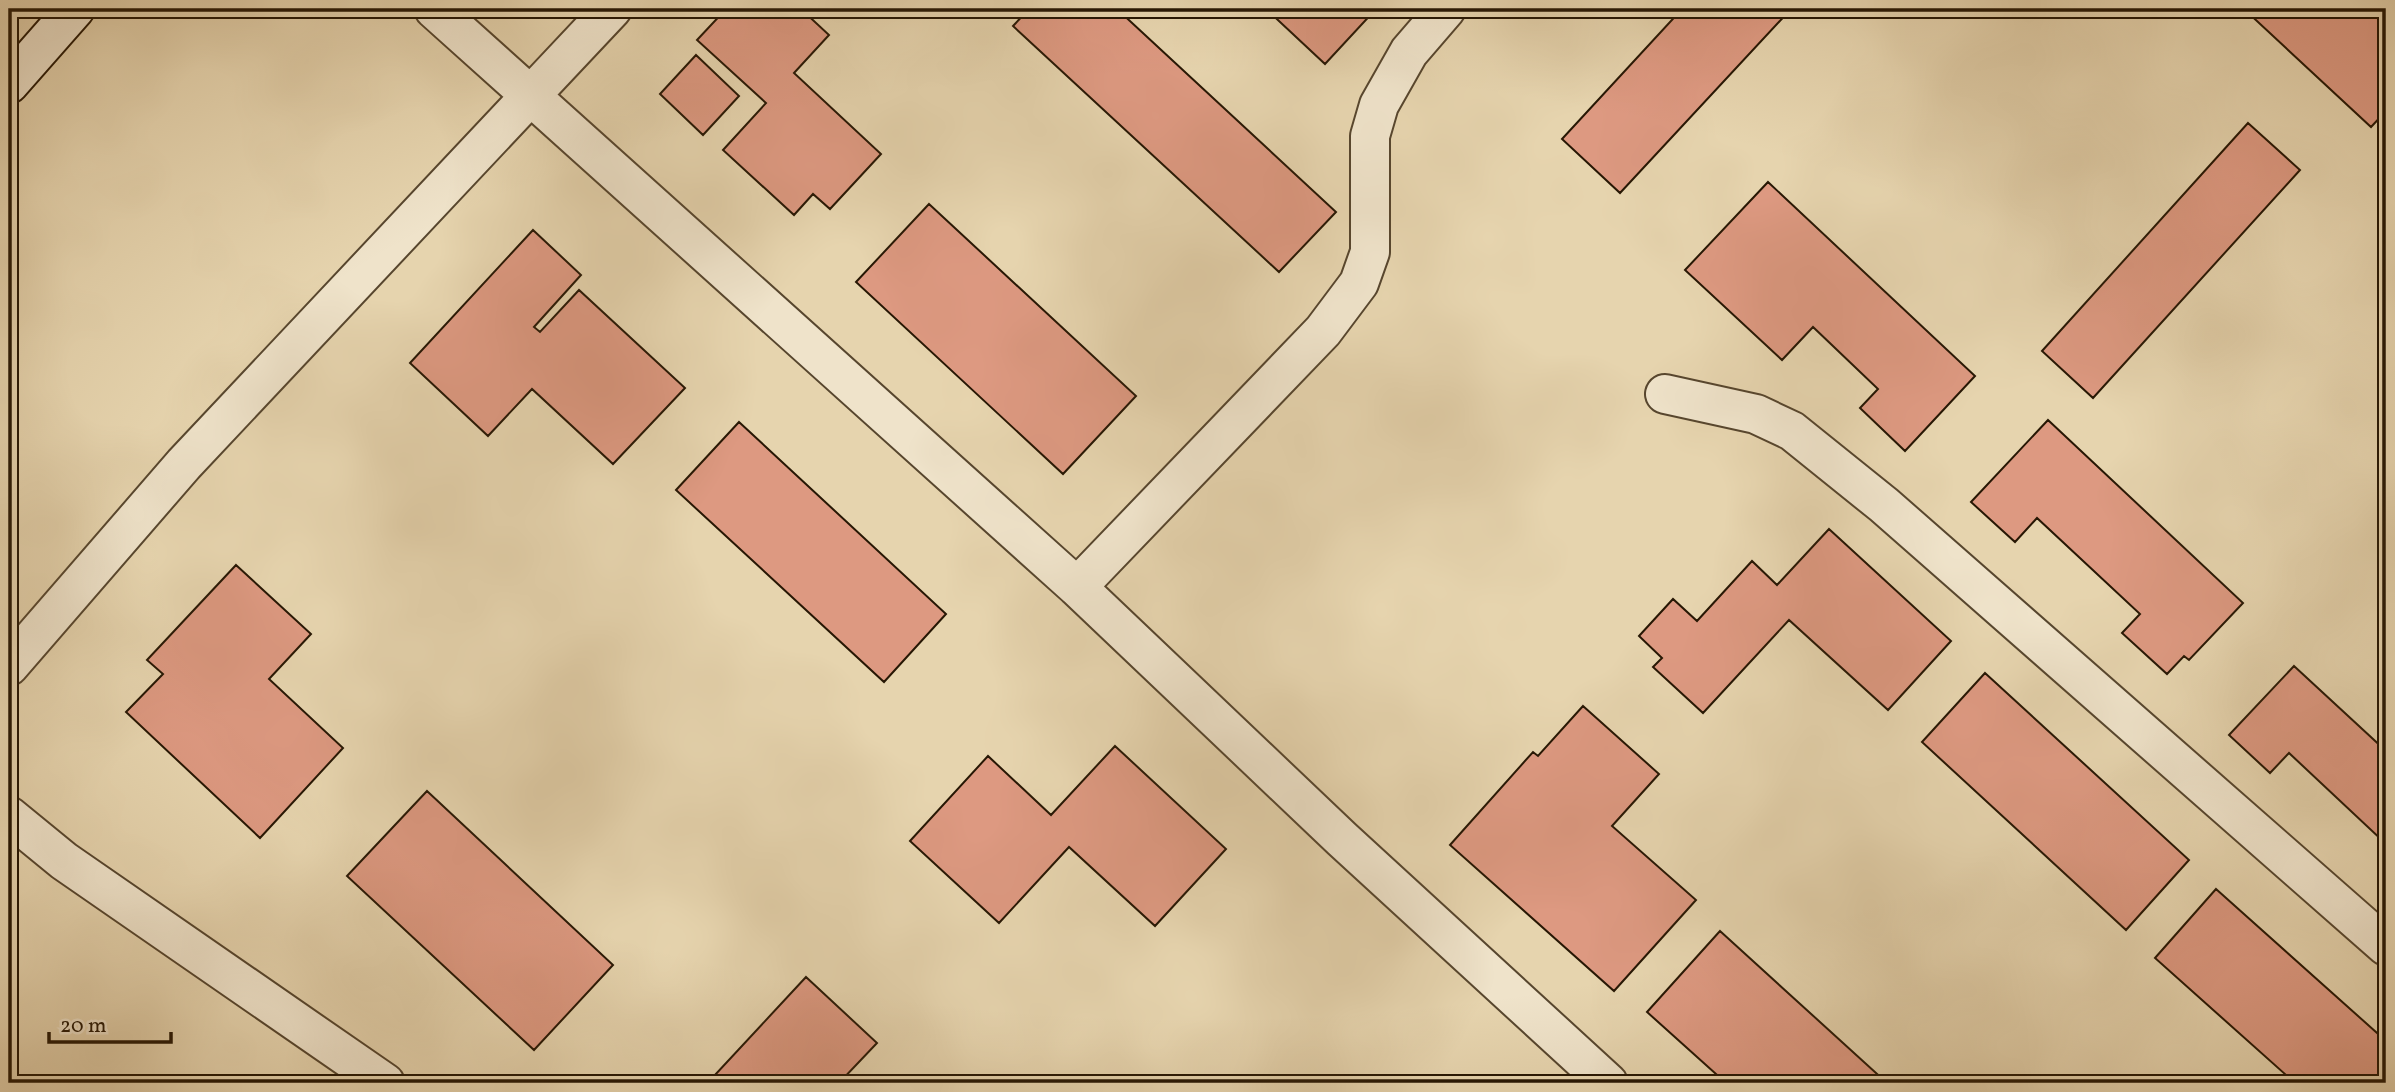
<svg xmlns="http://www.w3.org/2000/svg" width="2395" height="1092" viewBox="0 0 2395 1092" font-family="Vollkorn,serif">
<rect width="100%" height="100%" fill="#e6d4ae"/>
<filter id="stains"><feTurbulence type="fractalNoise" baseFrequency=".00286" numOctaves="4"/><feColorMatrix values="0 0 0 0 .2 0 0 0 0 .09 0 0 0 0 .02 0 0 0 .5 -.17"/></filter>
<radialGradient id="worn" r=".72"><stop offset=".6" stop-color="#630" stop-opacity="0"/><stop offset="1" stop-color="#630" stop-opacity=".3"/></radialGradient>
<path fill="#dd9981" stroke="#271704" stroke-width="2" d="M726 9H801L829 35 794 73 881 154 830 209 813 194 794 215 723 150 766 103 697 40Z
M1029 9H1117L1336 212 1279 272 1013 26Z
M1266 9H1376L1325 64Z
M1682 9H1791L1620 193 1562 139Z
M2244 9H2380L2386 14V111L2371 127Z
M696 55 739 96 703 135 660 94Z
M2248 123 2300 170 2093 398 2042 351Z
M1768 182 1975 376 1905 451 1860 408 1878 389 1813 327 1782 360 1685 270Z
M929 204 1136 396 1063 474 856 282Z
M533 230 581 275 534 327 540 332 579 290 685 388 613 464 532 389 488 436 410 363Z
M2048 420 2243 603 2189 660 2184 656 2167 674 2122 633 2140 614 2037 518 2015 542 1971 502Z
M739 422 946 614 884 682 676 490Z
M1829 529 1951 641 1888 710 1789 620 1703 713 1653 667 1662 658 1639 636 1673 599 1697 621 1752 561 1777 585Z
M236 565 311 634 269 679 343 748 260 838 126 712 163 674 147 660Z
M2294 666 2386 751V844L2289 753 2270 773 2229 735Z
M1985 673 2189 860 2126 930 1922 742Z
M1583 706 1659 774 1612 826 1696 900 1614 991 1450 845 1533 752 1538 756Z
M1115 746 1226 849 1155 926 1069 847 999 923 910 841 988 756 1051 815Z
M427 791 613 965 534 1050 347 876Z
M2216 889 2386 1041V1083H2295L2155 958Z
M1720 931 1887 1083H1726L1647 1012Z
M806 977 877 1043 839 1083H721L714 1076Z"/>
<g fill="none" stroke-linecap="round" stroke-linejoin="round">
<g stroke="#57462e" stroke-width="42">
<path id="minor" d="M434 9 1077 587 1342 839 1608 1083
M1665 394 1756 414 1792 431 1884 505 2386 946
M1077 587 1323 331 1359 283 1370 252V136L1379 105 1409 52 1446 9
M9 666 184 464 612 9
M9 816 64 861 385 1083"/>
</g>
<g stroke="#271704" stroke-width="42">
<path id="secondary" d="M9 84 75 9"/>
</g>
<use href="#minor" stroke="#efe3ca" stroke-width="38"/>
<use href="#secondary" stroke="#efe3ca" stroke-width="38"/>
</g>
<rect width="2395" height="1092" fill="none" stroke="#e6d4ae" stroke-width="35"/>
<rect x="10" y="10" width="2374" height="1071" fill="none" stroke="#271704" stroke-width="3.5"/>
<rect x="18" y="18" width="2360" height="1057" fill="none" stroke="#271704" stroke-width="2"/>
<path d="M49 1032v10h122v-10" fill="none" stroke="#271704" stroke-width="3.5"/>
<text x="60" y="1032" font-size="21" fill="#271704" stroke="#efe3ca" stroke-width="5" paint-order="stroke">20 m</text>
<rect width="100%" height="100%" filter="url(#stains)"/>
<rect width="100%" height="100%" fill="url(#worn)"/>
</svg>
